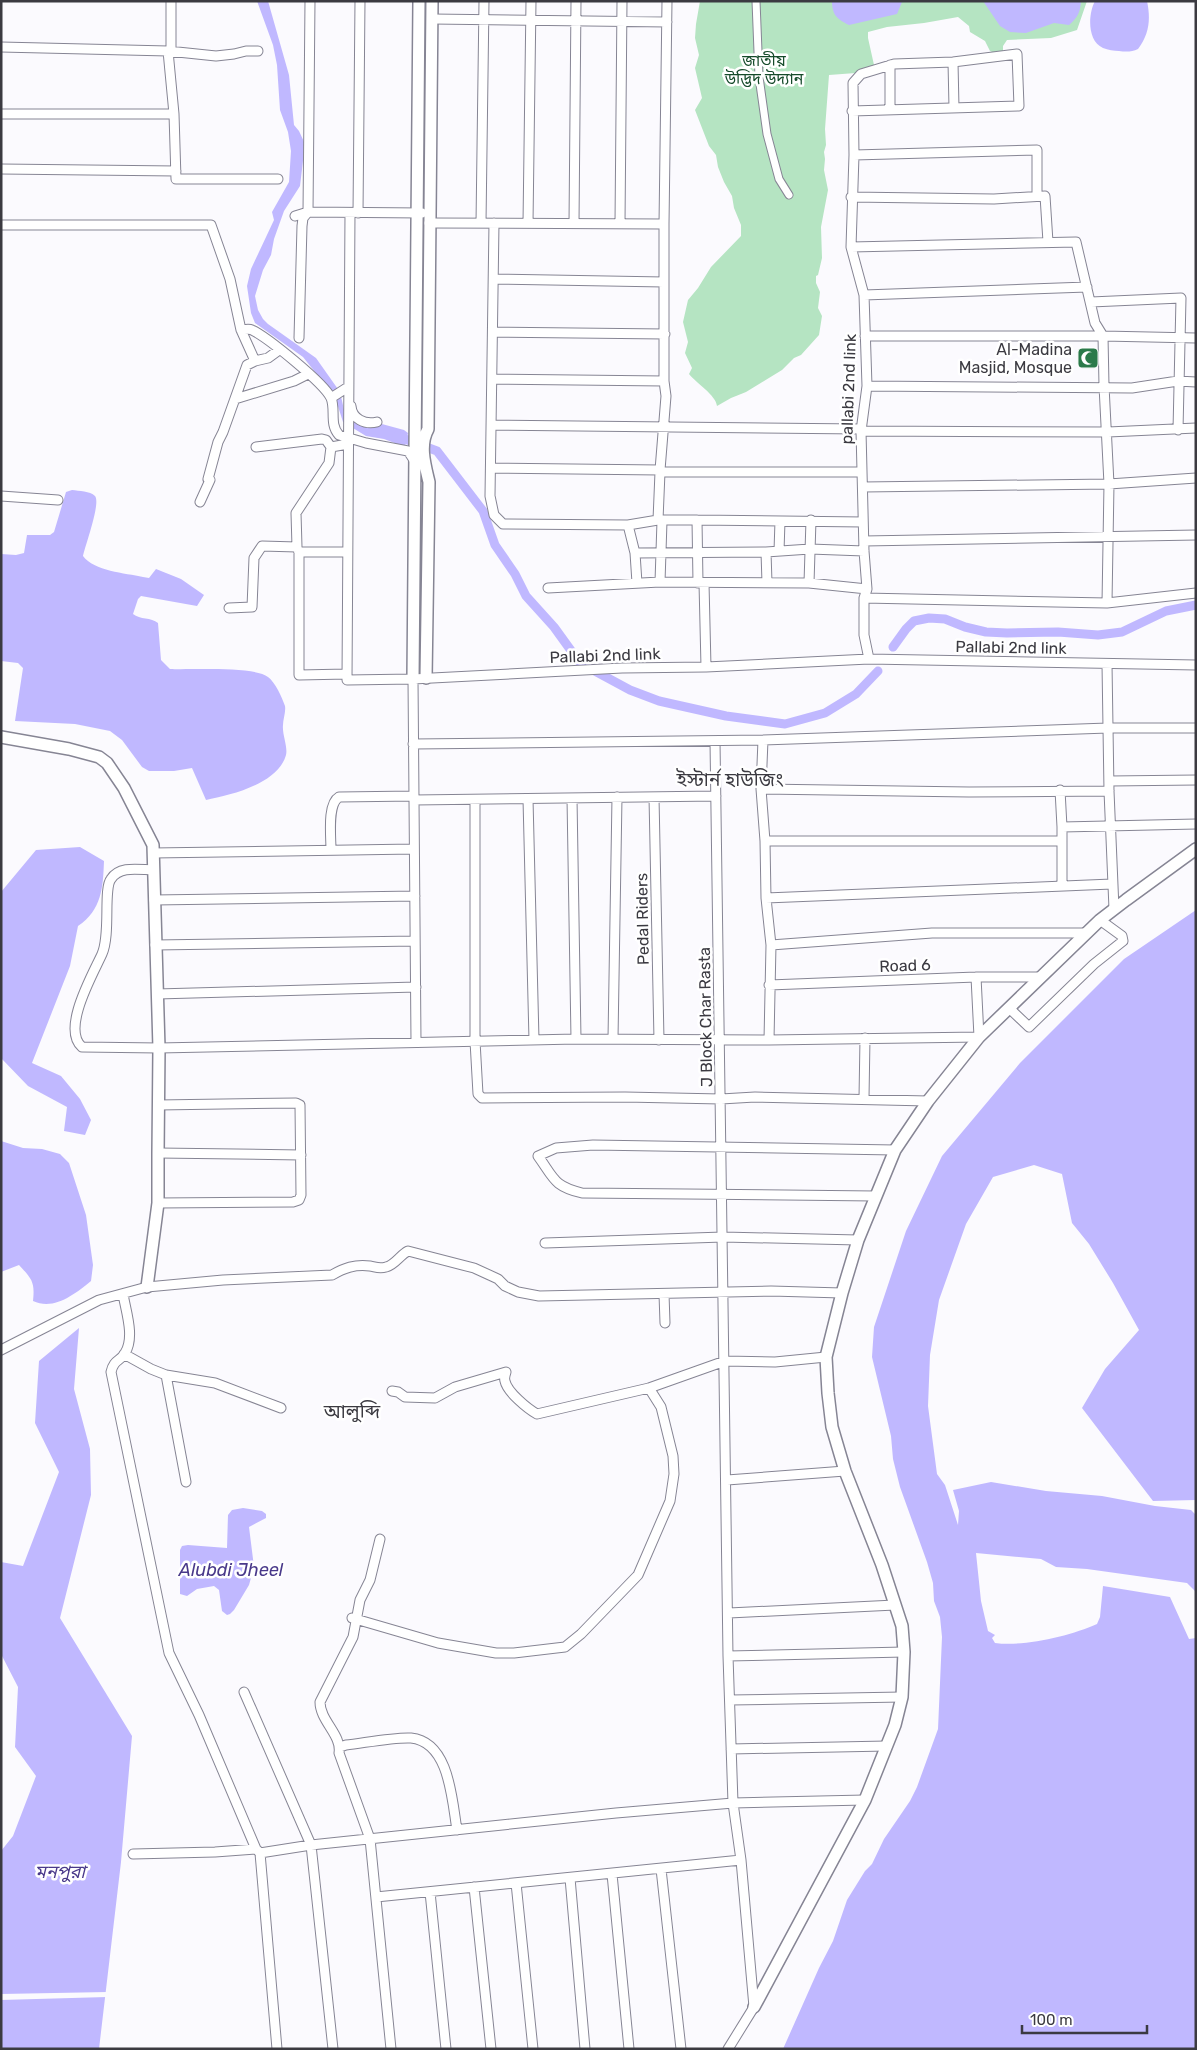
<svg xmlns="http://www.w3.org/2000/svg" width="1197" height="2050" viewBox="0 0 1197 2050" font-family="Rubik,'Noto Sans Bengali',sans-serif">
<rect width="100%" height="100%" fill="#fbfafe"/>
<path fill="#b5e4c2" d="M700 1H1087L1077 30 1051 38 1007 40 1003 46V57L990 51 985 41 970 32 969 26 958 17 924 23 887 27 868 32V38L874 65 869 72 829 75 825 129 826 145 824 152 825 159 824 170 828 190 821 227 822 258 818 275 816 276V283L820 292 818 308 822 316 819 335 801 355 794 358 782 370 746 392 731 398 717 406C716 395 696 383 689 374L692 368 685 353 688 342 683 322 688 300 698 288 711 267 741 236V225L734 208 732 196 724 182 718 167 716 155 709 146 695 110 702 98 695 68 699 55 695 38 696 24Z"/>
<path fill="#c0b8ff" d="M257 1H268L289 75 294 125 299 131 305 144 300 186 284 211 274 239 271 255 263 270 255 296 258 310 263 319 268 324 316 358 340 392 345 414 404 430 408 433 405 447 384 439 366 436 343 422 335 397 303 357 255 323 251 313 247 286 251 269 274 220 272 212 289 182 291 151 288 132 280 110 277 65 273 45Z
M832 1H901L902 2 897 14 849 25C837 19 832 15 832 1Z
M983 1H1081C1080 13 1078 17 1069 25L1054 23 1026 33 1010 32 1000 26Z
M1095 1H1147C1151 20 1149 34 1138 49 1132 52 1126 52 1119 51 1114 51 1108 50 1103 48 1087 41 1088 14 1095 1Z
M72 490C79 491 90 491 95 496 101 503 85 546 83 556 94 571 125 573 143 577L149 578 156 569 181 579 204 595 197 606 141 596 138 599 133 614C140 620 151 617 158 623L161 660 170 669C190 670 254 666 268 677 275 682 282 697 285 706 286 712 283 719 283 725 282 734 288 747 286 755 278 784 231 795 206 800L192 768 174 771H149L142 767 122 740 110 731 75 724 15 721 23 668 18 663 1 661V554L16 555 24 553 27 535H50L54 532 66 492Z
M80 847 104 861C103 887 102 910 78 926L70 966 32 1063 61 1076 80 1099 91 1120 85 1135 64 1131 67 1107 28 1086 1 1058V892L36 850Z
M1196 910V1500L1153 1501 1082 1408 1105 1369 1139 1330 1113 1283 1089 1244 1072 1223 1062 1174 1034 1165 993 1177 966 1224 939 1300 930 1355 928 1406 937 1474 945 1485 958 1525 959 1511 953 1490 991 1482 1046 1491 1102 1496 1155 1506 1191 1510 1196 1515V1592L1187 1583 1087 1569 1056 1567 1041 1559 976 1553 981 1601 988 1631 995 1635 992 1638 995 1643C1024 1647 1070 1636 1097 1624L1100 1617 1103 1586 1170 1597 1189 1639 1196 1638V2049H783L819 1968 833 1941 847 1900 865 1871 872 1864 884 1839 910 1801 917 1787 938 1729 942 1637 940 1617 934 1601 933 1583 927 1562 900 1487 893 1459 891 1436 872 1357 874 1327 906 1231 942 1156 1020 1063 1124 959Z
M1 1141 23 1148 42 1149 60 1154 69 1163 86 1215 93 1265 91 1281C75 1294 54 1311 33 1301 35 1282 32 1279 19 1265L1 1272Z
M79 1328 74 1389 90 1449 91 1495 60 1618 132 1736 121 1862 99 2049H1V1851L13 1836 36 1776 15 1747 18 1687 1 1654V1562L23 1566 59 1472 35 1423 39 1361Z
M243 1508 262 1511 266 1514V1518L249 1527 254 1567 249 1585 234 1610 230 1614 227 1615 222 1611 219 1590 214 1586 197 1589 187 1596 180 1594V1550L182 1546 188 1545 227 1548 228 1515 232 1510Z"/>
<path fill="#fbfafe" d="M108 1992 107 1997 1 2000V1994Z"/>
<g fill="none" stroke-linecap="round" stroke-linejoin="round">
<path stroke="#c0b8ff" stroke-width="9" d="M397 436 437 451 483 511 495 545 515 574 526 596 554 627 580 663 630 690 659 701 726 716 785 724 825 713 856 694 878 671
M893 647 906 629 914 621 929 618 945 619 965 627 986 632 1007 633 1058 632 1098 635 1122 632 1166 611 1196 605"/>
<g stroke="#868594" stroke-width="9">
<path id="pedestrian" d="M756 1 759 77 767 134 779 179 789 195"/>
</g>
<g stroke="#868594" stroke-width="11">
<path id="minor" d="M171 1V51
M432 19 667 22
M1 47 168 51 216 56 234 54 246 51H258
M168 51 174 114 176 179H278
M953 62 954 108
M890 110V65
M852 111 1019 106 1017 54 953 62 894 64 861 74 853 83 854 155 851 247 864 295 867 386 861 431 864 551 867 589 864 598V635L869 659
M1 114H174
M854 155 1037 150V196
M1 169 176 171
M851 197 994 199 1045 196 1048 242
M350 213 347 680 413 679 622 668 706 667 869 659 1196 665
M358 213 360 1
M295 216 308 212 422 213
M429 223 664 224
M481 223 484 1
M494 223 490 496 494 515 503 524 628 525 658 520H697L863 522
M528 223 531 1
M574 223 576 1
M620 223 622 1
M1 225H211L230 279 241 330 255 361 268 358 279 350
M851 247 1076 242 1095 323 1103 336 1104 386 1109 484 1107 603
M494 279 664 282
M864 295 1087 287
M1091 302 1181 298 1178 430
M241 330C244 330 248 328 252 330 267 337 324 383 331 398 336 410 329 424 339 435L366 443 408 451 416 463
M494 332 665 334
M865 336H1103L1196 338
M299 338 302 226 303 218 308 212 310 1
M493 379 664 381
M867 386 1132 388 1178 381 1196 382
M331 398 348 387
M235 399 294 381 308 374
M351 406C352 419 365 425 377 422
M492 425 861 429
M861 431 1108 432 1196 428
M256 447 322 439 326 440 331 447
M491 468 660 470V472H862
M660 470 666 396 664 381V224L667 1
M863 487 1109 484 1196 478
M1 496 58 500
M200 502 210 480 208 479 218 442 223 432 247 365 255 361
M658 520 660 472
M697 520 698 583
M662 521 660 582 809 583 867 589
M628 525 635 553 637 583
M864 541 1196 535
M297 548 299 552H347
M779 551 780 521
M299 552V675L347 674
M635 553 766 552
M704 583 706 667
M767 583 766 552 810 549 864 551
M809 583 811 520
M548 588 660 582
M864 598 1107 603 1196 593
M229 608 252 607 254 558 262 546 297 547 296 513 329 463 331 447 348 444
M1107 664 1109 791 1114 909
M413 679 416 1042
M763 740 761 789 765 841 766 898 771 945 769 1040
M715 741 728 1656 733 1803 741 1860 754 2007 728 2049
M413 744 763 740 1108 728H1196
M1110 781 1196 780
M761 789 969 792 1109 791
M1060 790 1062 827V886
M654 797 659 1040
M572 798 576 1039
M528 799 534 1040
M414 800 716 796
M475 800V1041L478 1094 482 1098 625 1097 721 1099 755 1097 928 1101
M1062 827 1196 824
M765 841H1062
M331 850C331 836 327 804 339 797L414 796
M153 853 414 849
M154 870C140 870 120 865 111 879 103 889 111 934 102 954 93 974 61 1029 82 1047L159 1048 576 1039 769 1040 979 1037 976 977
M766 898 1112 884
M154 900 415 896
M155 945 415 941
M771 945 932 933H1087
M769 985 976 977H1041
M157 994 416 987
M1009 1008 1029 1027 1094 964 1123 941 1122 936 1100 920
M613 1039 617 797
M864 1098 865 1038
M158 1153 301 1155
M875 1196 582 1193C553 1186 554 1178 538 1156L556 1148 593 1145 895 1150
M158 1203 293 1202 299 1200 301 1195 300 1105 296 1103 158 1105
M545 1243 723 1237 858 1240
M123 1294C126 1312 135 1337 125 1353 120 1362 114 1359 111 1372L169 1653 199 1715 256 1849 260 1853 277 2049
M664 1294 665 1323
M1 1350 99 1300 147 1287 223 1280 332 1275C344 1268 355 1264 370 1266 376 1267 379 1269 386 1267 395 1265 400 1255 408 1251L474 1268 498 1279 505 1286 518 1292 539 1296 771 1291 842 1293
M124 1354 151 1369 166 1375 215 1383 281 1408
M166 1375 186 1482
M392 1391 398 1392 405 1397 435 1398 455 1387 506 1372C505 1375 504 1378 505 1381 507 1392 528 1409 537 1414L649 1388 725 1361 775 1362 826 1357
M727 1480 845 1471
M380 1539 370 1580 360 1600 353 1637 320 1702C320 1721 342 1735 339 1753L370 1839 391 2049
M729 1613 895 1605
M352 1618 438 1643 496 1653H514L565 1647 581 1634 638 1575 670 1501 674 1474 673 1456 661 1407 649 1388
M728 1656 904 1652
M244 1692 311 1845 333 2049
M730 1700 902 1697
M340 1747 346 1745C364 1743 394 1737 411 1738 450 1742 452 1801 457 1830
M731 1749 887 1746
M260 1853 311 1845 616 1813 733 1803 865 1800
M133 1854 215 1852 256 1849
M661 1869 681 2049
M612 1874 629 2049
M570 1878 585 2049
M516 1883 533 2049
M474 1887 491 2049
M430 1892 446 2049
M376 1897 741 1860"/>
</g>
<g stroke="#868594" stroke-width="14">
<path id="tertiary" d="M426 678 429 482C425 465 419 445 428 429L432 1
M413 679 419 1
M1 737 69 749 99 757 107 763 124 788 153 845 159 1048 158 1153V1203L147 1287
M754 2007 865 1800 895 1725 902 1697 904 1652 902 1626 882 1565 845 1471 832 1427 828 1393 826 1357 842 1293 858 1240 895 1150 928 1101 979 1037 1100 920 1126 900 1196 849"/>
</g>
<use href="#pedestrian" stroke="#fff" stroke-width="7"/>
<use href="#minor" stroke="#fff" stroke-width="9"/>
<use href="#tertiary" stroke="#fff" stroke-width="11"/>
</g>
<defs>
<g id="mosque-square" transform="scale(1.125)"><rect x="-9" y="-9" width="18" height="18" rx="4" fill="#2b7a4a" stroke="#fff"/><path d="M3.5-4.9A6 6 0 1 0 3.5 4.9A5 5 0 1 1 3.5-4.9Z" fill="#fff"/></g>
</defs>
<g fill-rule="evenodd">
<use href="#mosque-square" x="1088" y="358"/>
</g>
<g text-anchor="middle" stroke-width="5" stroke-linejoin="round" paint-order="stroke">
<g font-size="16" fill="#154a2a" stroke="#fff">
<text x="764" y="66">জাতীয়<tspan x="764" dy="18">উদ্ভিদ উদ্যান</tspan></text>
</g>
<g font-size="16" fill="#3b3a41" stroke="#fff" text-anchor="end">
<text x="1072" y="355">Al-Madina<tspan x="1072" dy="18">Masjid, Mosque</tspan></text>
</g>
<g font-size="16" fill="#3b3a41" stroke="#fff">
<text transform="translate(848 389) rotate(-88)" y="6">pallabi 2nd link</text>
<text transform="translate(1011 647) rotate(1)" y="6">Pallabi 2nd link</text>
<text transform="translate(605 655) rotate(-2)" y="6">Pallabi 2nd link</text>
<text transform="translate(642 919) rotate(-91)" y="6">Pedal Riders</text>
<text transform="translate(905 965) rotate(-2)" y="6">Road 6</text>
<text transform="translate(705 1017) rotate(-91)" y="6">J Block Char Rasta</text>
</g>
<g font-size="18" font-style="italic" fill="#49398a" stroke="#fff">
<text x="231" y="1576">Alubdi Jheel</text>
<text x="60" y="1878">মনপুরা</text>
</g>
<g font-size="19" fill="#3b3a41" stroke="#fff">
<text x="730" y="786">ইস্টার্ন হাউজিং</text>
<text x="352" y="1418">আলুব্দি</text>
</g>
</g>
<rect width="1197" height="2050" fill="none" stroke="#3b3a41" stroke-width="5"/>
<path d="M1022 2025v8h125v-8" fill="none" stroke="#3b3a41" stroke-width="2.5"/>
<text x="1030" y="2025" font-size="15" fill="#3b3a41" stroke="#ffffff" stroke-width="4" paint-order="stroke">100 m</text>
</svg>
